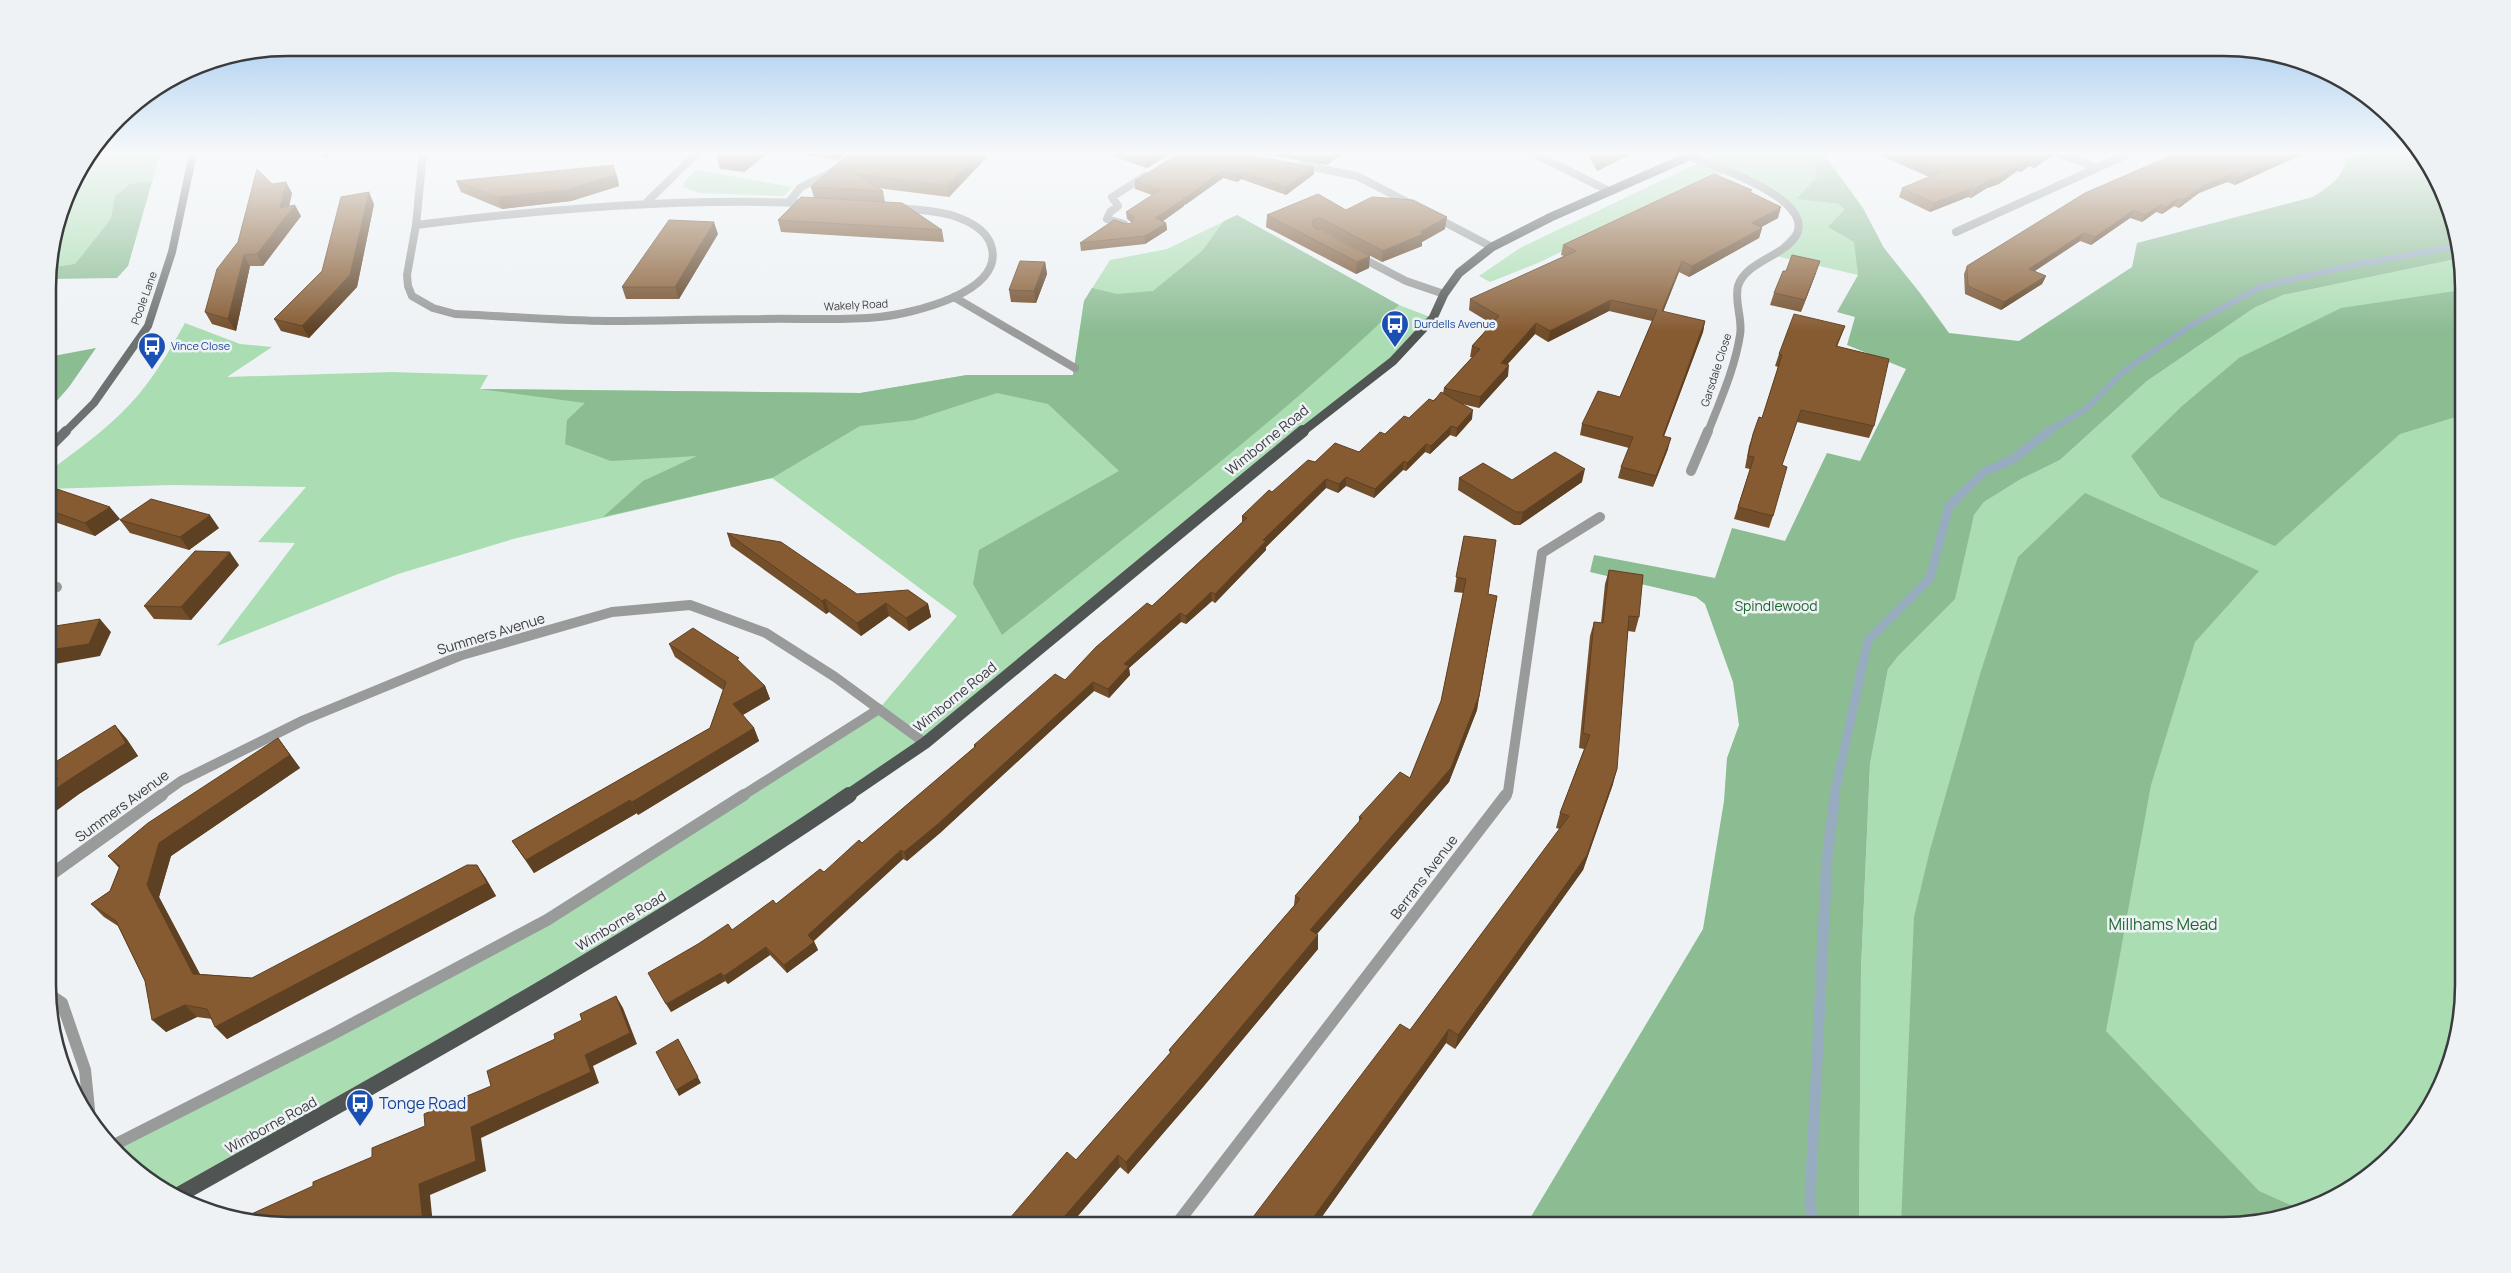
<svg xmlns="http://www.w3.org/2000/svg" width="2511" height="1273" viewBox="0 0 2511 1273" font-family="Manrope,sans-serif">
<rect width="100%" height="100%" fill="#eef2f5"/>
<path fill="#abddb2" d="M94 154H160L128 266 48 274 72 182Z
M1717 154H1824L1828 160 1814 164 1817 177 1796 199 1839 204C1854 223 1856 251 1858 275L1772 255 1799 226 1785 202 1727 172 1538 263 1490 282 1479 276 1520 248Z
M696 170 792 187 784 196 699 193 684 187V182Z
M1237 215 1399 305 1433 318 1425 329 925 743 760 856 177 1196 114 1145 547 920 879 709 957 616 772 478 513 539 398 574 217 646 295 543 258 542 306 487 170 485 48 489V472C80 448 113 425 139 394 157 372 171 348 185 323L240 344 272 347 227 377 392 372 488 375 480 389 861 393 967 375H1073L1084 301 1110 260 1167 249Z
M2461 258 2463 985 2439 1091 2404 1143 2357 1185 2300 1213 2238 1225H1859L1861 969 1870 764 1888 669 1965 548 1974 515 1984 502 2021 479 2060 460 2147 381 2254 308 2283 295Z"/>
<path fill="#8bbc92" d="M2370 154H2423L2461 258 2283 295 2254 308 2147 381 2060 460 2021 479 1984 502 1974 515 1955 599 1898 656 1888 669 1870 764 1861 969 1859 1225H1526L1703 929 1724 801 1727 758 1739 725 1733 682 1705 604 1696 597 1590 572 1594 555 1715 578 1732 528 1785 541 1827 453 1860 461 1906 369 1847 345 1855 317 1837 312 1858 275 1854 242 1828 227 1844 210 1839 204 1796 199 1817 177 1814 164 1828 160 1863 208 1884 248 1920 293 1949 333 2019 341 2132 267 2137 243 2313 197C2328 187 2345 177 2346 158Z
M152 181 128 266 117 278 48 279 49 268 75 264 111 219 115 196 130 184Z
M1237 215 1399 305C1275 424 1137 528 1002 635L973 584 979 550 1119 471 1048 404 997 393 914 420 860 426 772 478 603 517 643 481 697 456 611 461 565 444 567 420 585 403 480 389 860 393 967 375H1073L1084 301 1092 288 1117 294 1153 291 1202 251 1224 221Z
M2462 290V415L2400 434 2275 546 2160 497 2131 456 2181 407 2239 358 2341 308Z
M96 348 69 387 48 411V357Z
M2085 493 2259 571 2195 642 2151 785 2106 1031 2259 1191 2304 1211 2238 1225H1901L1914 917 1930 850 1980 674 2018 557Z"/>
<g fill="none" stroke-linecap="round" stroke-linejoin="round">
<path stroke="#98acc0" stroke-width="6" d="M2047 432 2086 409 2124 371 2190 326 2260 287 2344 267 2457 246"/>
<path stroke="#98acc0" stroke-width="9" d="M1834 796 1868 640 1930 578 1949 506 1984 472 2012 460 2049 431"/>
<path stroke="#98acc0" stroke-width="11" d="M1813 1225 1810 1202 1827 858 1835 795"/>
<path stroke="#989b9a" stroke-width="8" d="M1358 256 1406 281 1444 294
M954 297 1075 368"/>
<path stroke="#989b9a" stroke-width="8" d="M423 154 416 225 407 275 408 286 412 296 433 308 455 314C507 316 558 321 610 321 660 321 711 319 761 319 800 318 840 321 879 317 909 314 1007 293 991 245 986 230 969 221 954 216 936 210 917 210 898 208
M1535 154 1609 191
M2059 154 2096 167
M1689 156C1715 166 1841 207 1784 248 1769 259 1744 267 1738 286 1734 302 1743 319 1740 335 1735 368 1720 401 1708 432
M1302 165 1357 176 1411 204
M648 201 696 154
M789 202 801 187 832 172
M1435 217 1492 247
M1124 224 1107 219 1110 212 1118 206 1112 197 1145 176
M416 225C547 209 676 198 808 203
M1956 232 2128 154"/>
<path stroke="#989b9a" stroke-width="10" d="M1691 471 1708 431
M49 586 57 587
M160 796 181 781 304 720 462 655 612 612 690 605 766 633 835 677 925 743
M742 796 879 709
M1505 796 1508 792 1542 553 1600 517"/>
<path stroke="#989b9a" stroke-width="12" d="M49 876 162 795
M50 995 62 1003 85 1070 90 1119
M114 1145 335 1033 547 920 744 795
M1176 1225 1506 795"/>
<path stroke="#6e7171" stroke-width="8" d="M65 432 94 403 148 326 172 252 193 154"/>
<path stroke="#6e7171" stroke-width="10" d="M48 449 66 431"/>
<path stroke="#505554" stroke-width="9" d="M1302 432 1393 361 1433 318 1444 294 1459 273 1492 247 1551 217 1694 154"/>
<path stroke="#505554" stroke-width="12" d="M847 796 925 743 1303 431"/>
<path stroke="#505554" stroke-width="16" d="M177 1196C404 1068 634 942 849 795"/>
</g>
<path fill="#734e2b" d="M713 154H767L744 172 720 169 717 158V154Z
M796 154H845L838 160Z
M848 154 986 158 949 197 877 188 883 191 885 202 942 230 944 242 781 232 778 220 814 198 811 187Z
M1108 154H1170L1147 168 1109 155Z
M1178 154 1314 174 1286 195 1241 179 1237 182 1223 178 1185 205H1184V206L1163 221 1166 223 1167 230 1145 244 1081 251 1080 243 1127 224 1132 223 1127 219 1126 212 1152 195 1135 189V181Z
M1261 154H1341L1327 165Z
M1588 154H1631L1597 171Z
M1877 154H2054L2034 168 2029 166 2021 172 2017 171 1999 184 1987 188 1971 198 1968 197 1930 212 1899 197 1902 188 1929 177Z
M2172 154H2308L2285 162 2235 185 2227 182 2199 193 2179 208 2174 206 2162 214 2156 212 2142 222 2130 218 2091 245 2080 241 2034 271 2046 276 2042 284 2001 310 1965 294 1964 274 1967 266 2171 156Z
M617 176 619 186 571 201 502 209 461 192 456 181Z
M272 184 292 193 289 206 301 216 263 266H250L236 331 212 324 205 312 238 242Z
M1752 193 1778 218 1761 227 1762 228 1759 238 1689 277 1679 272 1663 312 1705 321 1703 332 1664 436 1668 449 1653 487 1618 478 1621 467 1629 448 1580 435 1582 424 1620 397 1652 321 1609 311 1548 342 1535 334 1507 365 1508 376 1479 408 1462 404 1472 419 1456 437 1450 435 1430 454 1425 452 1406 471 1403 470 1374 498 1346 486 1338 493 1326 488 1266 547V550L1215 603 1212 601 1186 624 1181 622 1129 668 1130 675 1109 698 1094 691 940 833 907 861 903 859 814 941 818 950 787 973 770 955 728 984 725 981 671 1012 732 930 776 904 824 872 862 843 974 748V745L1065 680 1152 606 1242 522V516L1272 492 1315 462 1359 452 1409 418 1443 393 1444 388 1472 357H1470L1472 346 1492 324 1469 310 1470 299 1564 256 1561 255 1563 245Z
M374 204 357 287 309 338 281 331 274 319 322 271Z
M1346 210 1445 229 1422 242V246L1382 262 1320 230H1318L1369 268 1356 274 1266 227 1267 215Z
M718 234 679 299H626L622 287Z
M1045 262 1047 274 1036 303 1011 302 1009 290Z
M1816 273 1801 312 1770 305 1774 293Z
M1845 326 1837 347 1874 426 1869 438 1797 422 1782 465 1773 516 1769 528 1734 519 1750 469 1745 468 1749 446 1759 417 1762 418 1778 367 1775 366 1779 354Z
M1459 478 1512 480 1582 482 1520 525H1514L1458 490Z
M48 489 120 519 95 536 49 520Z
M120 520 219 528 189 550 130 533Z
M727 533 857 594 928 604 931 617 909 631 889 616 861 636 829 612 826 614 731 546Z
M1464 536 1488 594 1477 710 1449 782 1317 934 1318 935V949L1203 1087 1128 1174 1120 1167 1070 1225H1004L1076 1160 1170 1053 1169 1050 1294 906 1295 896 1359 822V817L1410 778 1441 701 1464 593 1454 592Z
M239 565 191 620 154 619 144 606Z
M1609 570 1639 617 1635 632 1628 631 1613 784 1583 870 1455 1049 1446 1043 1316 1225H1247L1410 1030 1560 829 1556 828 1560 813 1584 749 1579 748 1590 636 1594 622 1601 623 1605 584Z
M669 644 741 664 765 686 770 699 743 715 754 728 759 741 638 815 637 813 534 873 512 841 710 728 723 690 675 657Z
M126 738 138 756 79 794 49 816V781L55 779 49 774V766Z
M278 738 300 768 171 856 159 897 200 974 252 978 485 877 496 896 227 1039 212 1019 197 1017 166 1032 145 981 118 926 104 917 91 904 110 891 119 868 108 856Z"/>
<path fill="#5e4023" d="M323 154H336L325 157Z
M750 154H767L744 172 740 161Z
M837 154H845L838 160Z
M978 154H986V158L949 197 947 186Z
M1158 154H1170L1147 168 1146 161Z
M1332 154H1341L1327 165V158Z
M1620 154H1631L1597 171 1598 165Z
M2045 154H2054L2034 168 2038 159Z
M2292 154H2308L2285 162 2235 185 2239 177Z
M2033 157 2029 166 2021 172 2024 163Z
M2020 162 2017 171 1999 184 1987 188 1971 198 1975 189 1990 179Z
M613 165 617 176 619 186 571 201 502 209 497 197Z
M1314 167V174L1286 195V187Z
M1223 170V178L1185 205V198Z
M1241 172V179L1237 182V175Z
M2231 174 2227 182 2199 193 2179 208 2183 200 2203 186Z
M286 182 292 193 287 216 295 205 301 216 263 266 257 254 280 208Z
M1972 188 1968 197 1930 212 1934 203Z
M369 192 374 204 357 287 309 338 302 326Z
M2178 198 2174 206 2162 214 2166 207Z
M1184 199V206L1156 226 1155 218Z
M2160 205 2156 212 2142 222 2145 215Z
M1781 207 1778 218 1749 234 1752 223Z
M2134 210 2130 218 2091 245 2095 237Z
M1447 217 1445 229 1422 242V246L1382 262 1383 251Z
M714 222 718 234 679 299 675 287Z
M1166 223 1167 230 1145 244V236Z
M1762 228 1759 238 1689 277 1692 266Z
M2084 233 2080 241 2026 277 2029 269Z
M244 255 250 266 236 331 228 319Z
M1370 256 1369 268 1356 274 1357 262Z
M1682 261 1679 272 1659 322 1662 311Z
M1820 261 1816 273 1801 312 1805 300Z
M1045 262 1047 274 1036 303 1034 291Z
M2046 276 2042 284 2001 310 2004 302Z
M1611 300 1609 311 1548 342 1550 331Z
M1705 321 1703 332 1660 447 1663 436Z
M1536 323 1535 334 1499 373 1501 363Z
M1509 365 1508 376 1479 408 1480 397Z
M1473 410 1472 419 1456 437 1457 428Z
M1451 426 1450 435 1430 454 1431 446Z
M1671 438 1668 449 1653 487 1656 476Z
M1426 444 1425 452 1406 471 1407 463Z
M1404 461 1403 470 1374 498 1375 489Z
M1585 469 1582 482 1520 525 1523 512Z
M1346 477V486L1338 493 1339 484Z
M1326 479V488L1266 547V550L1215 603V594L1263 540Z
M110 507 120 519 95 536 85 523Z
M210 515 219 528 189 550 180 537Z
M230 552 239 565 191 620 181 607Z
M1211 592 1212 601 1186 624V616Z
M1497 596 1477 710 1449 782 1309 943 1310 930 1451 768Z
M825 599 829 612 826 614 822 601Z
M886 603 889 616 861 636 857 623Z
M928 604 931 617 909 631 906 618Z
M1180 613 1181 622 1129 668 1130 675 1109 698 1108 689 1124 664Z
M100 619 111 632 100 656 49 665V650Z
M1093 682 1094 691 940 833 907 861 904 852Z
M765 686 770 699 739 717 733 704Z
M115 725 126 738 138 756 79 794 49 816V794Z
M754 728 759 741 638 815 632 802Z
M278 738 300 768 171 856 159 897 206 986 193 974 147 885 159 843Z
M1617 769 1613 784 1583 870 1455 1049 1458 1035Z
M630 800 637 813 534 873 526 860Z
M901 850 903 859 811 943 808 935Z
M477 865 485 877 496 896 227 1039 215 1027Z
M1318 935V949L1203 1087 1128 1174 1126 1162Z
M814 942 818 950 787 973 784 965Z
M766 947 770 955 728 984 724 976Z
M721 973 725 981 671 1012 666 1004Z
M616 996 623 1008 637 1044 593 1066 599 1083 481 1138 486 1171 430 1195 433 1225H417L419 1184 471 1127 585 1055Z
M185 1005 197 1017 166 1032 152 1020Z
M1449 1029 1446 1043 1316 1225H1308Z
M681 1045 701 1083 679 1096 676 1090Z
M1118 1155 1120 1167 1070 1225H1057Z
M377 1220 383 1225H365Z"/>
<path fill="#865b32" stroke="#5e4023" d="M717 154H750L740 161 717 158Z
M848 154H978L947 186 857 174 883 191 811 187Z
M1126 154H1158L1146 161Z
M1178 154H1243L1314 167 1286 187 1241 172 1237 175 1223 170 1185 198 1182 197 1184 199 1155 218 1166 223 1145 236 1080 243 1114 220 1127 224 1132 223 1134 217 1126 212 1160 190 1135 181Z
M1306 154H1332L1327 158Z
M1592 154H1620L1598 165Z
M1900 154H2045L2038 159 2033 157 2024 163 2020 162 2003 175 1990 179 1975 189 1972 188 1934 203 1902 188 1941 172Z
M2175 154H2292L2239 177 2231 174 2203 186 2183 200 2178 198 2166 207 2160 205 2145 215 2134 210 2095 237 2084 233 2029 269 2046 276 2004 302 1968 286 1967 266 2085 193Z
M613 165 615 175 566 190 497 197 456 181Z
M257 169 272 184 286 182 280 208 295 205 257 254 244 255 228 319 205 312 217 269 238 242Z
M1714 174 1752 190 1750 192 1781 207 1752 223 1762 228 1692 266 1682 261 1662 311 1705 321 1663 436 1671 438 1656 476 1621 467 1633 437 1582 424 1598 391 1620 397 1657 310 1611 300 1550 331 1536 323 1501 363 1509 365 1480 397 1444 388 1480 349 1472 346 1499 316 1470 299 1576 251 1563 245Z
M369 192 350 275 302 326 274 319 322 271 341 197Z
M1318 194 1346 210 1372 197 1413 200 1447 217 1420 232 1423 234 1383 251 1320 218 1314 219 1312 224 1315 228 1370 256 1357 262 1267 215Z
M801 197 902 203 942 230 778 220Z
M669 220 714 222 675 287H622Z
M1792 255 1820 261 1805 300 1774 293 1783 271H1786Z
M1020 261 1045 262 1034 291 1009 290Z
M1794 314 1845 326 1836 346 1889 359 1874 426 1801 410 1782 465 1787 467 1773 516 1738 507 1754 457 1748 456 1753 434 1759 417 1762 418 1782 355 1779 354Z
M1441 392 1473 410 1457 428 1451 426 1431 446 1426 444 1407 463 1404 461 1375 489 1346 477 1339 484 1326 479 1263 540 1266 541 1215 594 1211 592 1186 616 1180 613 1124 664 1129 666 1108 689 1093 682 938 824 904 852 901 850 808 935 814 942 784 965 766 947 724 976 721 973 666 1004 648 973 698 944 728 924 732 930 773 900 776 904 820 869 824 872 859 840 862 843 976 746 974 745 1055 674 1065 680 1096 647 1147 603 1152 606 1247 518 1242 516 1269 490 1272 492 1308 460 1315 462 1335 443 1359 452 1380 432 1385 434 1404 416 1409 418 1429 399 1434 401Z
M1555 452 1585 469 1523 512H1516L1459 478 1483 463 1512 480Z
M51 487 110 507 85 523 49 510 48 489Z
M151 499 210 515 180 537 120 520Z
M727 533 781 542 857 594 908 590 928 604 906 618 886 603 857 623 825 599 822 601Z
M1464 536 1496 540 1488 594 1497 596 1479 696 1451 768 1310 930 1318 935 1202 1074 1126 1162 1118 1155 1057 1225H1004L1067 1152 1076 1160 1171 1052 1169 1050 1300 899 1295 896 1362 818 1359 817 1400 772 1410 778 1441 701 1466 579 1456 577Z
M195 551 230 552 181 607 144 606Z
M1609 570 1643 575 1639 617 1629 616 1617 769 1587 855 1458 1035 1449 1029 1308 1225H1247L1400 1024 1410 1030 1569 816 1560 813 1590 735 1583 733 1594 622 1603 623Z
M100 619 89 644 49 650V627Z
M693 628 739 658 737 659 765 686 733 704 754 728 632 802 630 800 526 860 512 841 710 728 726 682 669 644Z
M115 725 126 743 67 781 49 794V781L58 779 49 772V766Z
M278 738 290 755 159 843 147 885 193 974 252 978 467 865H477L487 883 215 1027 207 1009 185 1005 152 1020 145 981 116 921 91 904 110 891 120 866 108 856 148 823Z
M616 996 630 1033 585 1055 591 1072 471 1127 476 1161 419 1184 423 1223 417 1225H378L377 1220 365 1225 288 1226 247 1216 313 1186V1182L372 1157V1148L425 1126 424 1114 491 1086 487 1071 555 1039 554 1034 582 1020 580 1014Z
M678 1039 698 1077 676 1090 656 1052Z"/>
<linearGradient id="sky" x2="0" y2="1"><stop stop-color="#98c4ee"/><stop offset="0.46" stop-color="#f7f9fa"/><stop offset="1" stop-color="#f7f9fa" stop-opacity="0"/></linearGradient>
<rect width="2511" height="332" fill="url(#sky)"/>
<defs>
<g id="bus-pin" transform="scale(1.4375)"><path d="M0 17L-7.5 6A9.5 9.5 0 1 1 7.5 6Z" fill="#1a4fb4" stroke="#eef2f5"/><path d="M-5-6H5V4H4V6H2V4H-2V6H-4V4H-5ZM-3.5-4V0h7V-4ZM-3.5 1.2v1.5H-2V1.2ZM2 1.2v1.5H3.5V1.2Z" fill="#fff"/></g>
</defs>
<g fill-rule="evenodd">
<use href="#bus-pin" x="1395" y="324"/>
<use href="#bus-pin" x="152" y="346"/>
<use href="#bus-pin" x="360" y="1103"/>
</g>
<g text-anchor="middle" stroke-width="5" stroke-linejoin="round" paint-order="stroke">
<g font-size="11" fill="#3a3b3d" stroke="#eef2f5">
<text transform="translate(144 298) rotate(-70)" y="4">Poole Lane</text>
<text transform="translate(856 305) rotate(-3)" y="4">Wakely Road</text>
<text transform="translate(1716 370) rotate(-72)" y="4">Garsdale Close</text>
</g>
<g font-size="11" fill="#164399" stroke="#eef2f5" text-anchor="start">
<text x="1414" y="328">Durdells Avenue</text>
<text x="171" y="350">Vince Close</text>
</g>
<g font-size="14" fill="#3a3b3d" stroke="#eef2f5">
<text transform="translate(1267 440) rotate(-39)" y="5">Wimborne Road</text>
<text transform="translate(491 634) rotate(-17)" y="5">Summers Avenue</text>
<text transform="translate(955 697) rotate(-39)" y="5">Wimborne Road</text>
<text transform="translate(122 806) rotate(-36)" y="5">Summers Avenue</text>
<text transform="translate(1424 877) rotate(-53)" y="5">Berrans Avenue</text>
<text transform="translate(621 921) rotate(-31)" y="5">Wimborne Road</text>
<text transform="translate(271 1125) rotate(-29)" y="5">Wimborne Road</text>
</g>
<g font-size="14" fill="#1f6731" stroke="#eef2f5">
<text x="1776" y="611">Spindlewood</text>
</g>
<g font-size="16" fill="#1f6731" stroke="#eef2f5">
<text x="2163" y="930">Millhams Mead</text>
</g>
<g font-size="16" fill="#164399" stroke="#eef2f5" text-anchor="start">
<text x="379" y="1109">Tonge Road</text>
</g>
</g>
<path d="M0 0H2511V1273H0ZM288 56H2223A232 232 0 0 1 2455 288V985A232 232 0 0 1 2223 1217H288A232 232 0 0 1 56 985V288A232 232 0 0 1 288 56Z" fill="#eef2f5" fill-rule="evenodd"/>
<path fill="none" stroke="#3a3b3d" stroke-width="2.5" d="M288 56H2223A232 232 0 0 1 2455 288V985A232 232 0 0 1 2223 1217H288A232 232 0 0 1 56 985V288A232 232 0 0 1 288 56Z"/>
</svg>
